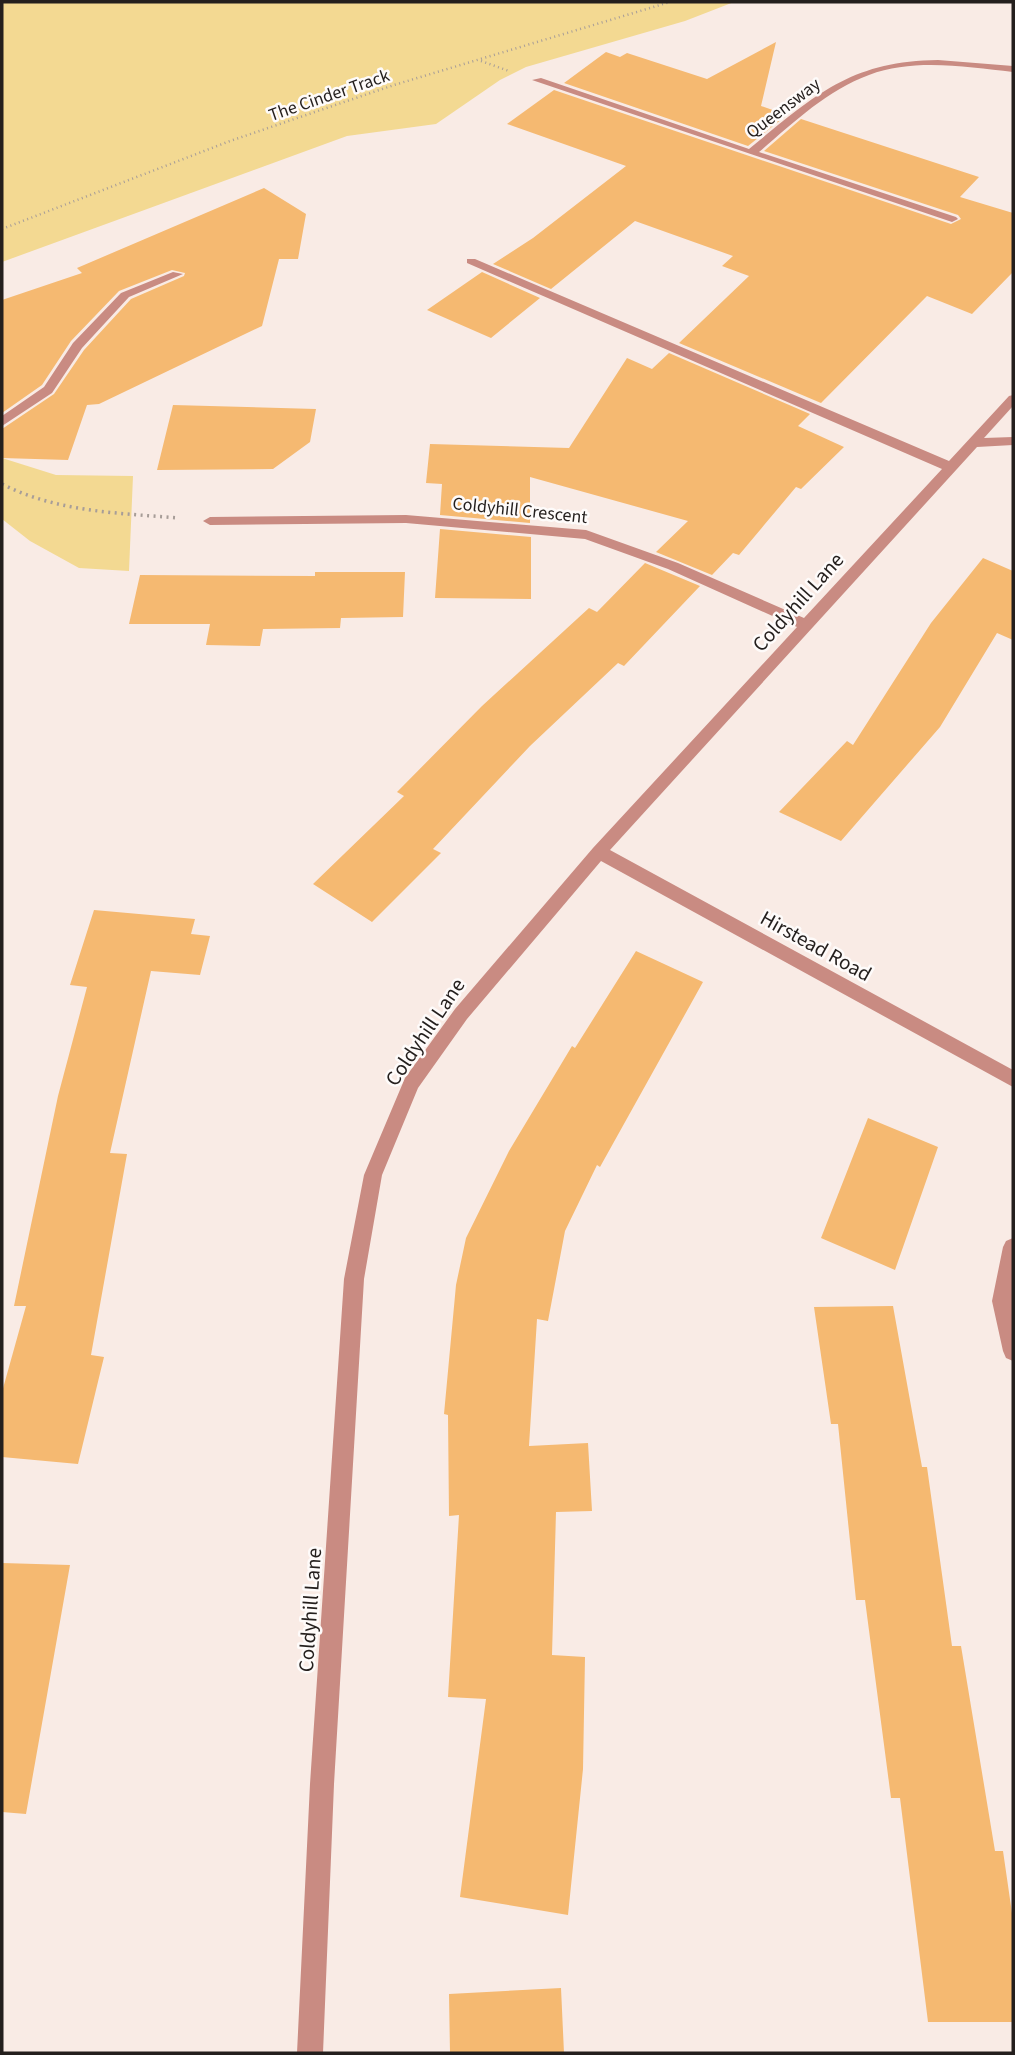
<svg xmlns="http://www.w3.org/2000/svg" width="1015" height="2055" viewBox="0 0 1015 2055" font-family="'Source Sans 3',sans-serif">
<rect width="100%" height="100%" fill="#f9ebe5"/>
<path fill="#f3d992" d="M2 2H734L685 21 526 67 500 80 436 124 347 136 2 262Z
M2 458 56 475 133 476 129 571 79 568 30 541 2 519Z"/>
<path fill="#f5b971" d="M776 42 761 106 787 115 748 146 564 83 606 52 620 57 627 53 707 79Z
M554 90 951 224 961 219 958 215 764 151 801 119 979 177 960 197 1013 213V272L972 314 927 296 821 403 679 343 749 276 722 266 733 256 635 221 551 289 493 264 533 238 626 166 507 124Z
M264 188 306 214 298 259H279L262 326 99 404 87 405 68 460 2 458V429L54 394 84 350 131 299 184 276 185 273 172 270 119 291 71 341 42 385 2 413V300L82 273 77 268Z
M482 272 540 298 491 338 427 310Z
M669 353 810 414 798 426 844 447 801 489 796 487 739 555 733 553 712 575 656 552 688 521 530 477V523L440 515 442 484 426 483 430 444 569 448 627 358 652 369Z
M173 405 316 409 310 442 273 469 157 470Z
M440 529 531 537V599L435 598Z
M983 558 1013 571V640L997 633 940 727 841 841 779 812 847 741 853 745 931 623Z
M645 563 700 586 624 666 618 663 530 746 433 849 441 853 372 922 313 884 404 796 397 792 482 706 589 608 597 612Z
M315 572H405L403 617 341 618 340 628 263 629 260 646 206 645 210 624H129L140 575 315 576Z
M94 910 195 919 191 934 210 936 200 975 151 971 110 1153 127 1154 91 1355 104 1357 78 1464 2 1457V1392L26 1306H14L58 1096 87 987 70 985Z
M636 951 703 982 600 1167 597 1165 565 1231 548 1321 537 1319 529 1446 588 1443 592 1511 556 1512 552 1655 585 1657 583 1769 568 1915 460 1897 486 1699 448 1697 459 1515 449 1516 448 1415 444 1414 456 1285 466 1238 509 1151 572 1046 575 1048Z
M868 1118 938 1147 895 1270 821 1238Z
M893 1306 922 1467H927L952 1646H961L995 1851H1003L1013 1920V2022H928L900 1798H891L865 1600H856L838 1424H831L814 1307Z
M2 1563 70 1565 26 1814 2 1812Z
M561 1988 564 2053H450L449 1994Z"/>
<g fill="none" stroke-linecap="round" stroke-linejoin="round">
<path stroke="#a79d98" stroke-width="2.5" stroke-dasharray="1 3.5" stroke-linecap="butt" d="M481 61 509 71
M2 229 230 141 394 85 670 2"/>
<path stroke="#a79d98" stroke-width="3.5" stroke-dasharray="2 4.5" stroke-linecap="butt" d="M2 484C57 512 118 513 178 518"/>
<path fill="#c98b82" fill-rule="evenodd" d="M938 60 1013 66V72C967 67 914 58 869 75 827 90 792 124 759 152L956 217 958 219 952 222 532 80 541 78 749 149C814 96 850 61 938 60Z
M467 259H475L949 461 1009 396 1013 395V406L984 438 1013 437V445L977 447 610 850 1013 1070V1087L601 861 467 1019 418 1088 382 1175 364 1279 334 1784 323 2053H297L310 1784 344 1279 364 1175 405 1078 455 1009 593 848 797 627 668 569 585 539 406 523 210 525 203 521 210 517 406 515 586 530 678 563 804 618 942 469 467 263Z
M173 272 183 274 129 297 82 348 52 393 2 426V416L44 387 73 343 121 293Z
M1013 1238V1361L1006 1358 1003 1351 992 1301 1003 1247 1006 1241Z"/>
</g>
<g text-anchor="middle" stroke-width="5" stroke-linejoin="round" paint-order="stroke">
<g font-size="18" fill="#241f1d" stroke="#fefbfa">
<text transform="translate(329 95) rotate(-19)" y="6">The Cinder Track</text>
<text transform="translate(783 108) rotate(-37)" y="6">Queensway</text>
<text transform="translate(520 510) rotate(6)" y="6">Coldyhill Crescent</text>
</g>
<g font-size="21" fill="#241f1d" stroke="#fefbfa">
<text transform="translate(798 602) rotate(-48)" y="7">Coldyhill Lane</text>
<text transform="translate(816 946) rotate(29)" y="7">Hirstead Road</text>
<text transform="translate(425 1032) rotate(-56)" y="7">Coldyhill Lane</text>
<text transform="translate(310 1610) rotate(-86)" y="7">Coldyhill Lane</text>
</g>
</g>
<rect width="1015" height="2055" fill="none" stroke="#241f1d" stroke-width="7"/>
</svg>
